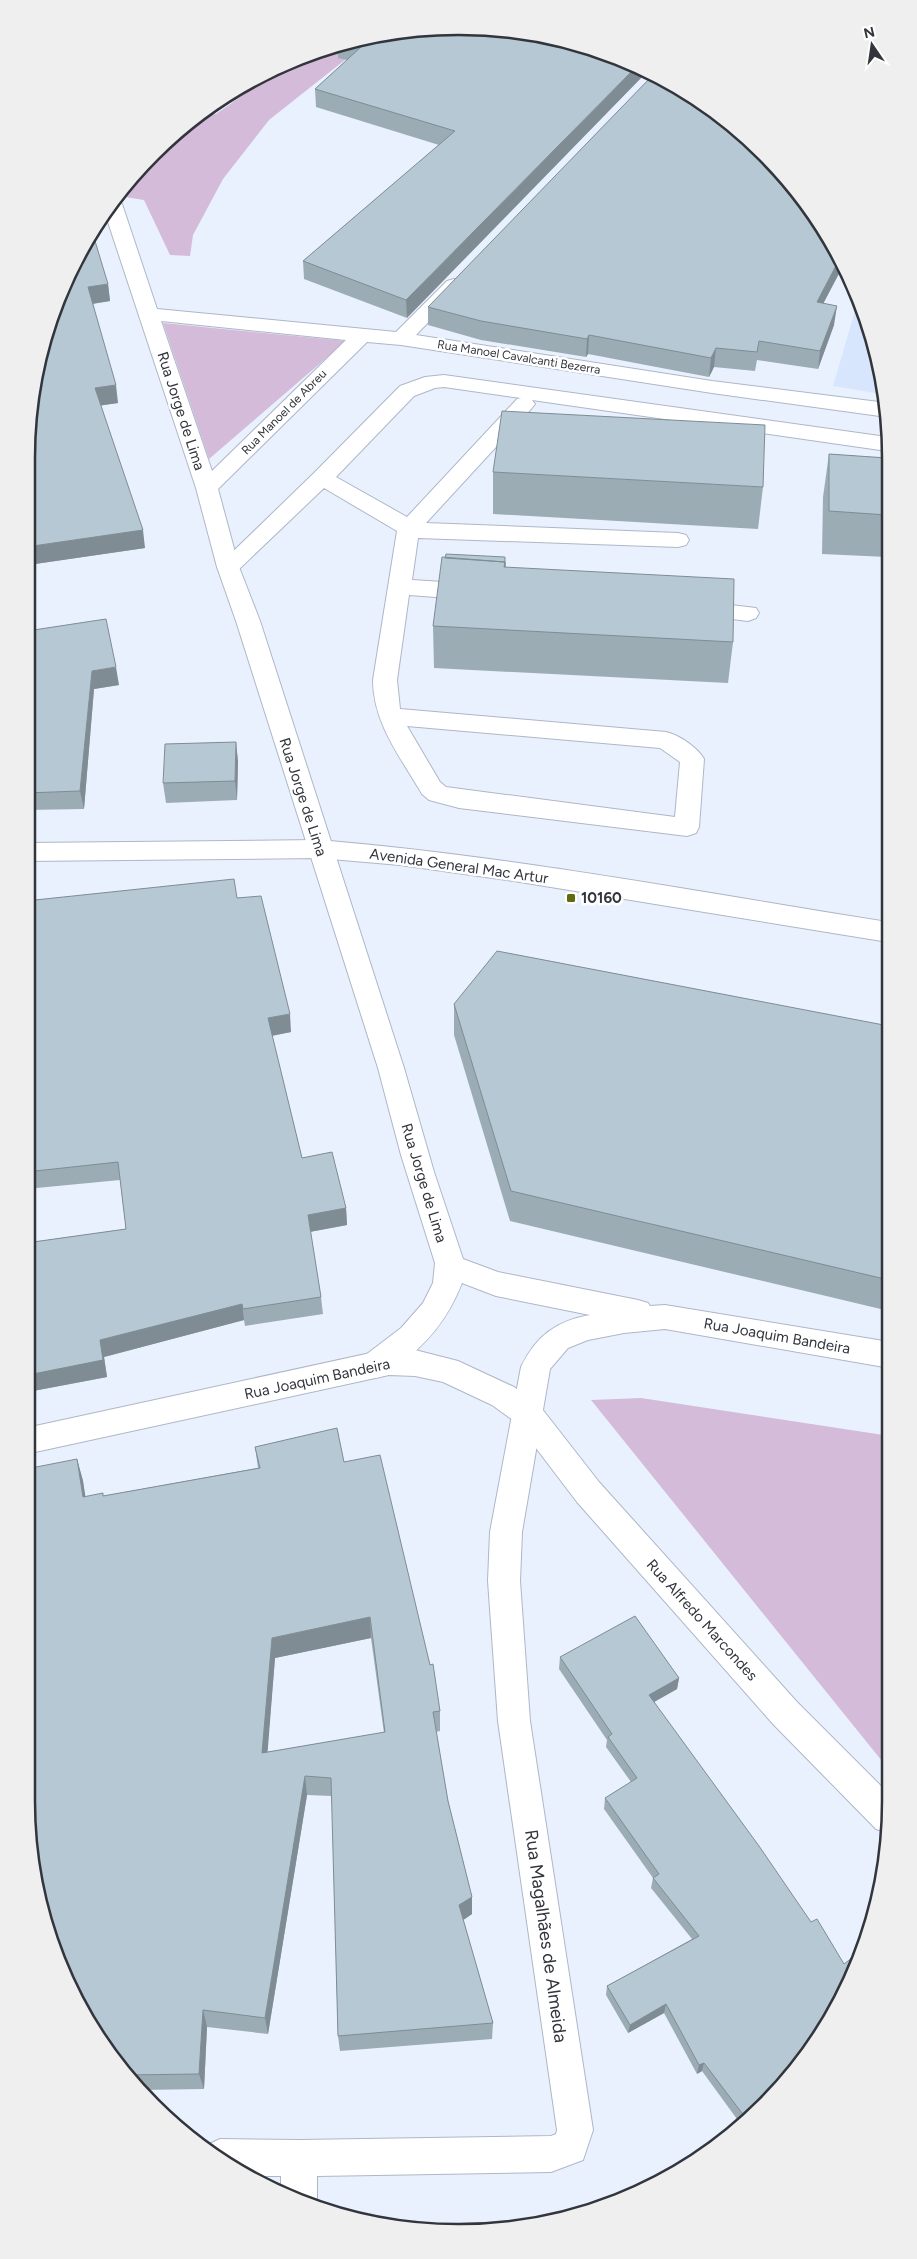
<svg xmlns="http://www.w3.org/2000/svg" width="917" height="2259" viewBox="0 0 917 2259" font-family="Figtree,sans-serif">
<rect width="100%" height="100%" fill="#e9f1ff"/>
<path fill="#d8e6fd" d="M857 304 883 389 881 394 833 386Z"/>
<path fill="#d4bbd9" d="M346 41 360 48 269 120 223 179 193 235 190 256 170 255 144 200 119 196 133 174 193 118 216 114 256 86 258 76 267 71Z
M163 323 346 341 209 459Z
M641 1398 890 1436 891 1736 886 1766 591 1400Z"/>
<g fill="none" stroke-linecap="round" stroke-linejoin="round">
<g stroke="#aeb7c7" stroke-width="2">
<path id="lane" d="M444 375 887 437V451L532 400 535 404 531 409 426 523 678 533 686 535 689 540 686 545 678 547 418 538 412 580 475 584 483 587 486 592 483 597 475 600 409 595 397 680 400 709 666 732C679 735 697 747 704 759L699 827 696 833 687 836 459 808 429 800 422 794C401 758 373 723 373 680L397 531 324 488 236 572 228 574 220 572 217 567 314 473 400 386 425 377ZM444 387 521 398 517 399 407 517 336 477 414 396 435 388ZM407 726 660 748 680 762 675 817 446 787 440 782Z
M698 601 756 608 759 613 756 618 748 621 690 614 687 609 690 604Z"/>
</g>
<g stroke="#aeb7c7" stroke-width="2">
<path id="street" d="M115 199 122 204 157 309 396 332 447 281 454 279 461 281 464 285 416 335 712 381 887 403V417L712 393 401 345 367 342 218 489 239 567 260 621 404 1068 434 1172 463 1259 498 1272 638 1300 648 1303 650 1306 665 1305 890 1342V1368L665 1329 624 1333 588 1340 568 1348 550 1369 522 1532 520 1581 530 1721 593 2130 583 2160 551 2172 317 2176V2201L315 2208 281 2192V2176H244L207 2145 220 2139 299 2140 551 2136 556 2134 557 2130 498 1721 488 1581 490 1532 521 1367C536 1336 556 1321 590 1315L496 1296 462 1283C448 1319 426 1346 394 1368 389 1372 381 1378 374 1378 370 1379 366 1376 363 1375L358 1366 363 1357 401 1328 423 1303 433 1283 435 1263 401 1155 378 1068 236 621 217 567 196 488 105 213ZM161 321 346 340 212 471Z"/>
</g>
<g stroke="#aeb7c7" stroke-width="2">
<path id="secondary" d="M319 840C510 856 699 892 888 922V942L520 882 400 865 319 858 26 861V843Z
M389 1349 415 1350 458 1361 514 1387 539 1405 599 1482 797 1702 891 1796 886 1832 876 1829 773 1724 577 1502 517 1423 492 1405 443 1382 415 1376 389 1375 26 1454V1428Z"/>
</g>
<use href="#lane" fill="#fff" fill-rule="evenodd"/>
<use href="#street" fill="#fff" fill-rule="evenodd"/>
<use href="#secondary" fill="#fff" fill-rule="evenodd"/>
</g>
<path fill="#9cacb5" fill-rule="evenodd" d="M515 30 407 318 304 279 303 261 439 145 316 107 315 89 347 60 338 58V44L346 41Z
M844 264 823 304 834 325 818 369 757 360 755 371 714 367 709 377 588 354 586 357 481 340 428 325V307Z
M108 284 110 301 93 304 118 403 101 405 145 548 28 565 29 631 119 685 94 689 84 809 26 810V458L49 320Z
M829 454 887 458V557L822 554 823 497Z
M493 472 763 487 758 529 493 514Z
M445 558 505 567 733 642 728 683 434 668 433 626Z
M236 742 238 762 237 800 166 803 163 783Z
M26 896 35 900 237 898 291 1032 272 1036 302 1158 346 1208 347 1225 310 1232 321 1297 323 1314 245 1326 244 1320 104 1357 107 1377 33 1391 36 1410 26 1412V1243L126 1229 120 1180 26 1189Z
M454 1004 889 1026V1311L510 1221 454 1035Z
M255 1447 344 1462 440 1711V1731L436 1732 448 1801 472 1897V1914L463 1920 493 2023 492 2039 340 2051 338 2036 332 1796 307 1795 268 2034 207 2027 204 2089 140 2090 133 2085 84 2016 77 1459 83 1481 85 1497 103 1496 258 1468ZM371 1638 384 1733 267 1752 275 1658Z
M560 1657 679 1678 677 1689 654 1702 801 2064 742 2126 702 2071 697 2074 664 2013 628 2033 606 1995 607 1986 692 1939 651 1888 653 1878 604 1809 605 1798 631 1782 606 1747 607 1740 559 1669Z"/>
<path fill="#7f8c94" d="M635 68 646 73 407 318 406 300Z
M840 258 844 264 814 321 817 302Z
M108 284 110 301 90 304 88 287Z
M837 306 834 325 818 369 820 351Z
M589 335 588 354 586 357 587 339Z
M716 348 714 367 709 377 711 358Z
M116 385 118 403 98 406 95 388Z
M143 530 145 548 28 565 30 649 27 631 26 547Z
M116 667 119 685 94 689 84 809 80 791 92 671Z
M236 742 238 762 237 800 235 781Z
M290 1014 291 1032 270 1036 268 1018Z
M346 1208 347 1225 309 1232 308 1215Z
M242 1304 244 1320 104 1357 107 1377 33 1391 36 1410 26 1412V1395L28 1375 100 1340Z
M77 1459 83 1481 89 1519 83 1497Z
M370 1617 371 1638 275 1658 266 1772 262 1753 272 1638Z
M679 1678 677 1689 647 1706 649 1695Z
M305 1776 307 1795 268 2034 265 2018Z
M472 1897V1914L459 1923V1905Z
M666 2004 664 2013 628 2033 630 2025Z
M203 2010 207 2027 204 2089 199 2074Z
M704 2063 702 2071 697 2074 699 2065Z"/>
<path fill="#b5c8d3" stroke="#7f8c94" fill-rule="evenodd" d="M430 27 515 30 597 49 635 68 406 300 303 261 455 131 315 89 361 47 344 42Z
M652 76 699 99 784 174 840 258 817 302 837 306 820 351 759 341 757 352 716 348 711 358 589 335 587 339 481 321 428 307Z
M92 231 108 284 88 287 116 385 95 388 143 530 26 547V458L49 320 84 243Z
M502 411 765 425 763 487 493 472Z
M829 454 887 458V515L829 511Z
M446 554 505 557V567V562L445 558Z
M442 557 505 562 504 567 734 579 733 642 433 626Z
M26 618 27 631 106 619 116 667 92 671 80 791 26 793Z
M236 742 235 781 163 783 165 744Z
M234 879 237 898 261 896 290 1014 268 1018 302 1158 332 1152 346 1208 308 1215 321 1297 243 1309 242 1304 100 1340 103 1360 28 1375 31 1394 26 1395V1243L126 1229 118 1162 26 1172V896L34 895 35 900Z
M497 951 889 1026V1280L511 1191 454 1004Z
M337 1428 344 1462 380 1455 430 1665 433 1664 440 1711 433 1712 448 1801 472 1897 459 1905 493 2023 338 2036 331 1778 305 1776 265 2018 203 2010 199 2074 126 2075 84 2016 49 1940 26 1800V1469L77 1459 83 1497 103 1493V1496L260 1468 255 1447ZM370 1617 385 1732 262 1753 272 1638Z
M635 1616 679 1678 649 1695 759 1846 811 1922 817 1919 844 1964 861 1951 801 2064 748 2121 704 2063 699 2065 666 2004 630 2025 607 1986 699 1936 653 1878 659 1874 605 1798 637 1778 608 1737 612 1734 560 1657Z
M698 2158 684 2168 682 2166Z"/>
<rect fill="#616a0e" stroke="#fff" stroke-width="2" x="566" y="893" width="10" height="10" rx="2.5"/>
<g text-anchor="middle" stroke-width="5" stroke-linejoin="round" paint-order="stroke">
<g font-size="12" fill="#32353c" stroke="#fff">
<text transform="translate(519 357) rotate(9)" y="4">Rua Manoel Cavalcanti Bezerra</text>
<text transform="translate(284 412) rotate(-45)" y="4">Rua Manoel de Abreu</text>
</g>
<g font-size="15" fill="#32353c" stroke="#fff">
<text transform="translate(181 411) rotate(72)" y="5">Rua Jorge de Lima</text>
<text transform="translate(303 797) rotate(72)" y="5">Rua Jorge de Lima</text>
<text transform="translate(459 866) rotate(8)" y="5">Avenida General Mac Artur</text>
<text transform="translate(424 1183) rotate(73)" y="5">Rua Jorge de Lima</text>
<text transform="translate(777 1336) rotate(10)" y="5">Rua Joaquim Bandeira</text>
<text transform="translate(317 1379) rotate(-12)" y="5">Rua Joaquim Bandeira</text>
<text transform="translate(702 1620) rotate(48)" y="5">Rua Alfredo Marcondes</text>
</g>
<g font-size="15" font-weight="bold" fill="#32353c" stroke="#fff" text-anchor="start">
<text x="581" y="903">10160</text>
</g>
<g font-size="18" fill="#32353c" stroke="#fff">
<text transform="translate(546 1936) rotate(82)" y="6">Rua Magalhães de Almeida</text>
</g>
</g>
<path d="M0 0H917V2259H0ZM458 35H459A423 423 0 0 1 882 458V1801A423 423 0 0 1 459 2224H458A423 423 0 0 1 35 1801V458A423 423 0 0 1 458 35Z" fill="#efefef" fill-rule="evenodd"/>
<path fill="none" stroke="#32353c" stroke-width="2.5" d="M458 35H459A423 423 0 0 1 882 458V1801A423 423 0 0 1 459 2224H458A423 423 0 0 1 35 1801V458A423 423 0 0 1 458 35Z"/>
<g transform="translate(872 45) rotate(347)" stroke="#ffffff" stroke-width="4" paint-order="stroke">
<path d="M0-4L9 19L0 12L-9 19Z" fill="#32353c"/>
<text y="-8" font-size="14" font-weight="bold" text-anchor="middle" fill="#32353c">N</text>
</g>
</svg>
